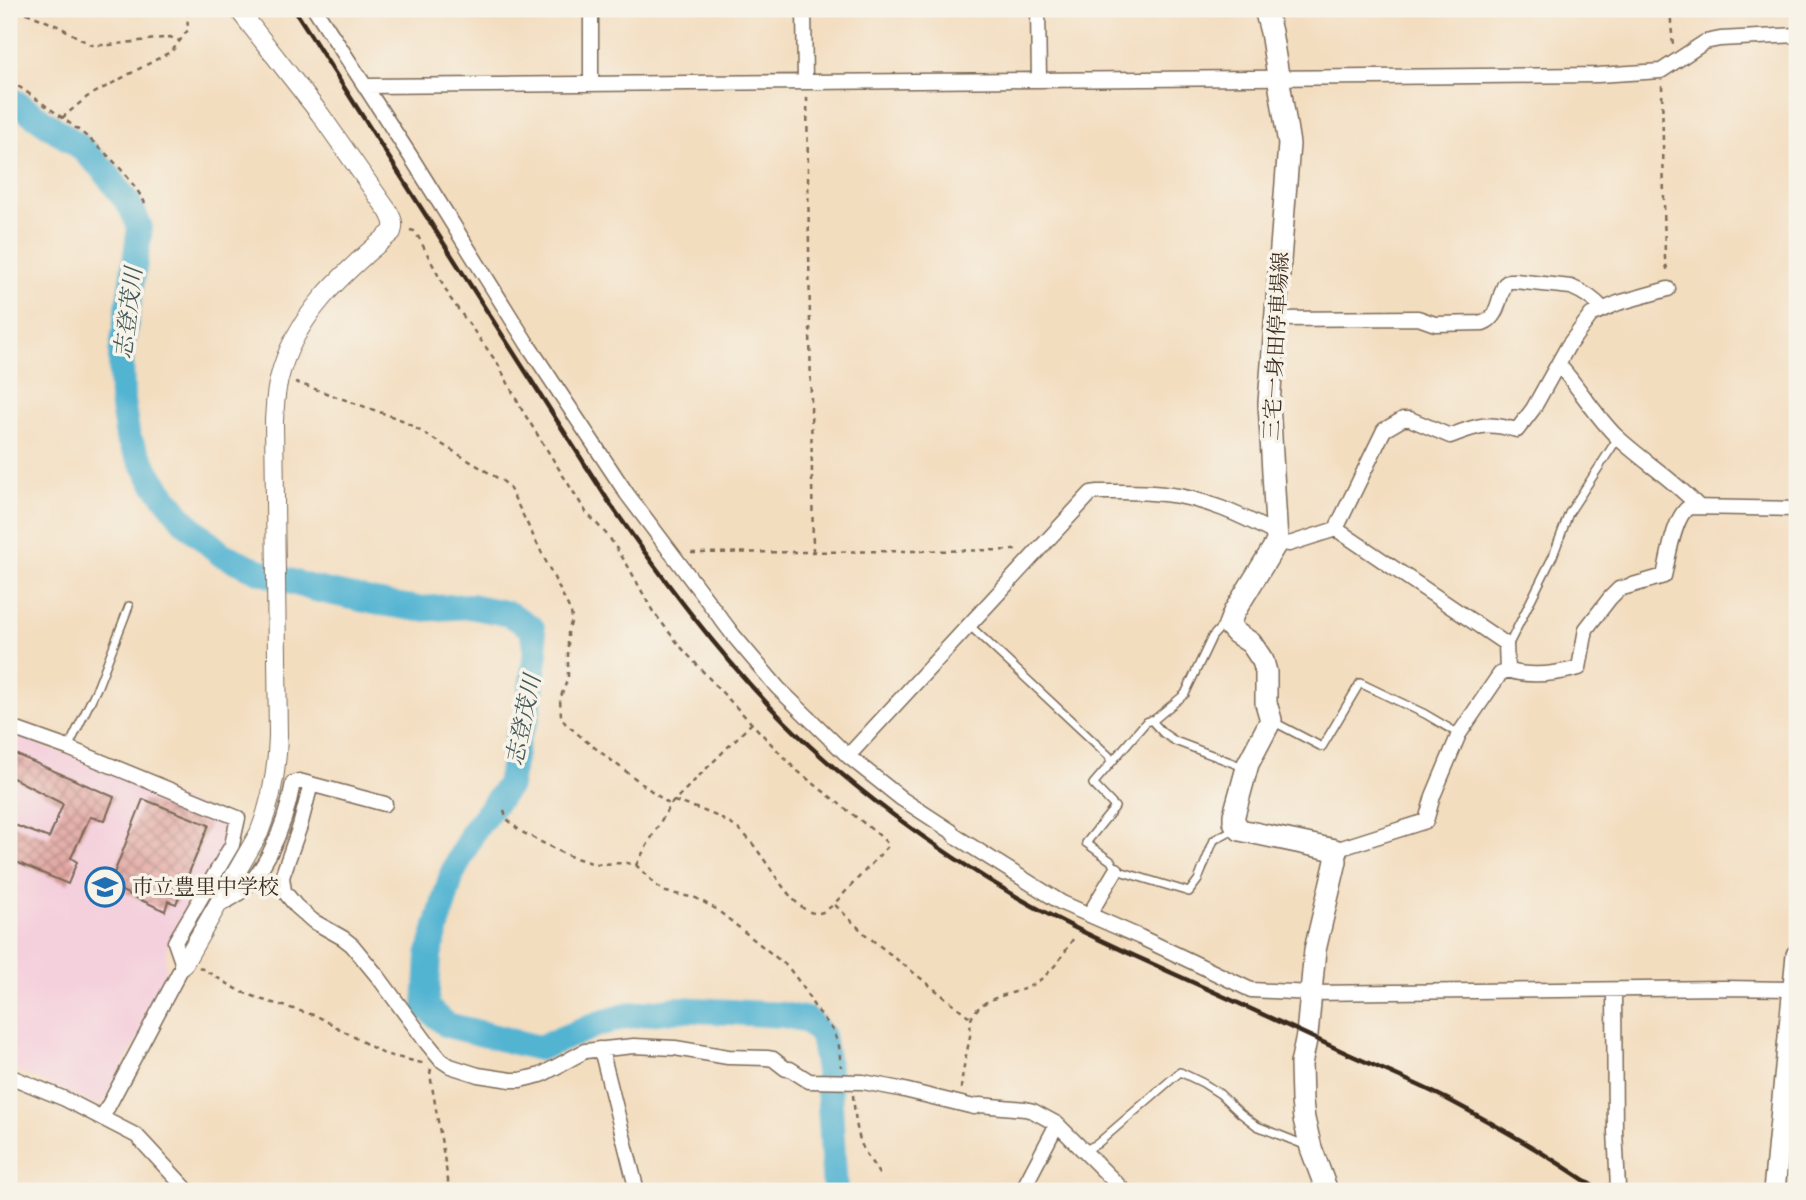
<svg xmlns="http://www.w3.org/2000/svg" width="1806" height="1200" viewBox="0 0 1806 1200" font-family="'IM FELL French Canon','Noto Serif JP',serif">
<defs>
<pattern id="building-cross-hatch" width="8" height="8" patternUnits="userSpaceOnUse" patternTransform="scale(1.75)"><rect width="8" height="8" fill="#e2a7a3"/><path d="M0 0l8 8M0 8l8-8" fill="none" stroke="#b88884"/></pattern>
</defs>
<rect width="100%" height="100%" fill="#f7f3e8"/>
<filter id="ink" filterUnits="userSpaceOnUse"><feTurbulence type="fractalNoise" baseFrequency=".0143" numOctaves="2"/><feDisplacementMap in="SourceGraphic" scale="14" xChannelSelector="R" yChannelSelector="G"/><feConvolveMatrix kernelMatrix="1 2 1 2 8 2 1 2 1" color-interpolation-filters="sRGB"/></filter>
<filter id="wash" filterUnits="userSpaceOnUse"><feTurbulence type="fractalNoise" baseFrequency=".00686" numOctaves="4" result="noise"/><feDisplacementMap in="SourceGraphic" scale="28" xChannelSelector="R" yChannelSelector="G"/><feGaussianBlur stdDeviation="1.57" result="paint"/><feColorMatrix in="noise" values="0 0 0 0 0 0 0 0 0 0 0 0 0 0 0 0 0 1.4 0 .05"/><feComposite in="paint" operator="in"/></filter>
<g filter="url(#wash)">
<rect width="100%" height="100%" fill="#f3ddbf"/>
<path fill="#f4cfdc" d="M9 733 115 772 226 818 231 828 224 851 179 923 166 950V985L103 1103 93 1104 9 1067Z"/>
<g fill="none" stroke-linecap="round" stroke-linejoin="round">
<path stroke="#53b4d2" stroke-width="26" d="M9 98 78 145 104 170 131 207 140 228 121 355 122 401 128 438 153 481 183 520 221 554 259 571 311 588 375 602 419 609 470 606 509 614 532 628 536 652 527 717 518 735 509 785 474 830 452 874 429 955 426 1007 447 1025 539 1048 598 1024 626 1016 679 1009 783 1015 808 1020 822 1036 828 1071 835 1191"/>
</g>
<g id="blocks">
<path fill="url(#building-cross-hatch)" d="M15 754 114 797 105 820 90 817 71 858 77 862 68 884 9 859V823L49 838 63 804 9 776V769Z
M143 799 209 825 176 904 168 901 165 911 113 887 117 880 113 876Z"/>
</g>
</g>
<g filter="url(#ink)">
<use href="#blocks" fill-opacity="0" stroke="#7b6956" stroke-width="2"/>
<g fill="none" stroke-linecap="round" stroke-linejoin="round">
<g stroke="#7b6956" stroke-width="10">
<path id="service" d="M969 625 1109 756 1111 763 1146 722 1155 719 1185 694 1212 637 1220 628 1228 625
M1506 644 1510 642 1553 556 1569 513 1618 438
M1151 720 1163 733 1175 741 1246 768
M1274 722 1322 747 1360 683 1425 714 1459 734
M68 748 98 686 129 606
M1111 763 1093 784 1115 807 1086 843 1111 861 1116 870 1189 892 1198 880 1214 840 1234 829
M1085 1150 1097 1144 1180 1072 1203 1083 1220 1094 1240 1113 1257 1126 1307 1146"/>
</g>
<g stroke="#7b6956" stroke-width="17">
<path id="minor" d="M315 9 411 157 528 345 627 494 734 636 778 688 848 756 902 799 951 831 955 836 1062 903 1140 937 1251 990 1312 993 1725 988 1794 989
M591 9V84
M804 9 805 82
M1038 9 1039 80
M365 86 1598 75 1661 71 1705 42 1720 39 1797 35
M1276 319 1418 318 1435 324 1483 323C1499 317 1498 298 1505 284L1509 281H1515L1571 287C1583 292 1594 299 1603 309
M1558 364C1579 387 1594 414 1616 436 1643 461 1674 480 1699 507
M1336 529 1384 430 1403 419H1410L1450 436C1479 425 1486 422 1517 430L1533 409 1568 346 1591 315 1618 303 1668 289
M1277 542 1289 544 1336 529 1506 644 1507 670 1500 674 1459 734 1433 796 1426 821 1335 850
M1507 670C1530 678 1556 674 1579 668L1586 629 1610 598 1619 589 1664 576C1668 559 1674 516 1689 507L1797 509
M9 727 68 748 238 818 232 845 175 942 183 965 102 1118
M848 756 1091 493 1098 492C1120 492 1142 491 1164 494 1204 498 1241 515 1276 534
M311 784 300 826 282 877 284 891 296 906 313 921 343 938 352 945 379 978 427 1043 441 1060 450 1066 478 1075 511 1080H520L541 1075 585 1051 634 1046 675 1048 728 1057 767 1058 773 1059 786 1069H790L809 1081 863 1082 900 1089 974 1107 980 1105 1025 1109 1033 1111 1057 1124 1124 1191
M218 904C262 892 286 823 293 783L299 781 385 804
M1089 915 1116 870
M599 1049 603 1057 637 1191
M9 1076 65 1099 137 1136 188 1191
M1022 1191 1057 1124
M1611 1191 1618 1187 1615 1131 1614 990"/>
</g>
<g stroke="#7b6956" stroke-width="20">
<path id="tertiary" d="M183 965 259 833C272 801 277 770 278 736L274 421C275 407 275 393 279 379 294 316 344 272 392 232 395 224 392 218 388 211L320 114 238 9"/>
</g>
<g stroke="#7b6956" stroke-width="24">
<path id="secondary" d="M1265 9 1271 32 1289 144 1269 403 1277 542 1234 612 1229 625 1236 633 1251 643 1263 661 1266 672V703L1271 720 1248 764 1234 815V822L1240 830 1335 850 1336 861 1315 950 1307 1035 1301 1064 1302 1101 1304 1119 1311 1148 1327 1191
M1774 1191 1797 955"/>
</g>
<path stroke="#7b6956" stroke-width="2.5" stroke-dasharray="5 5" stroke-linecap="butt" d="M17 9 60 27 91 45H110L170 37 180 41
M1670 9 1673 47
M9 82 21 88C68 122 116 152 145 203
M1662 85 1665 259 1668 274
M807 97 813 552
M62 118 87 97 172 51 188 30 187 9
M410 230 414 231 419 238 450 298 498 364 522 410 586 512 609 537 628 566 652 610 679 645 718 688 795 769 879 835 889 845 834 904 866 935 971 1018
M295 382 402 420 504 482 510 489 571 612 572 619 568 633V678L560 699 561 716 565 723 586 741 670 805
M691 553 1020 550
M674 801C697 808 719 815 738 829 762 846 789 911 815 913 823 914 828 909 834 904
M504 810 507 819 520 831 566 855 595 864 627 863 636 865 658 887 666 892 696 898 716 909 788 967 803 987 814 1006 833 1030 839 1046 841 1067
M636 865 670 805 752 723
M199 967 242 992 263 1000 317 1016 384 1054 426 1064
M431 1069 430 1074 448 1180V1191
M961 1089C962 1071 967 1053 970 1036 971 1028 969 1021 973 1015 985 995 1011 996 1030 986 1050 976 1062 957 1073 939
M853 1095C855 1114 856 1135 865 1152 870 1160 876 1169 881 1177"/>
<use href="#service" stroke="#fff" stroke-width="7"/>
<use href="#minor" stroke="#fff" stroke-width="14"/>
<use href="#tertiary" stroke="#fff" stroke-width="18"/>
<use href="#secondary" stroke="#fff" stroke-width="21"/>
<path stroke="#3b2a1e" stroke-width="4.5" d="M294 9 609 502C662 578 717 652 782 719 849 787 935 849 1017 897 1067 926 1120 949 1172 973 1230 999 1288 1026 1346 1053 1379 1068 1414 1082 1447 1099 1500 1127 1551 1157 1600 1191"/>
</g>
</g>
<defs>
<g id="school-ring" transform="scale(2.0125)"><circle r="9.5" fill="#f7f3e8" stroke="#1f6fb2" stroke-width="1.5"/><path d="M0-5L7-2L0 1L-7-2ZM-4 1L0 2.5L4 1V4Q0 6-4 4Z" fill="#1f6fb2"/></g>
</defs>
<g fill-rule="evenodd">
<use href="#school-ring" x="105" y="887"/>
</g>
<g text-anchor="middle" stroke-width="7" stroke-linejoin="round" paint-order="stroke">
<g font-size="21" fill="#3b2a1e" stroke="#f7f3e8">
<text transform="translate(1276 346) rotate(-87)" y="7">三宅一身田停車場線</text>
</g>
<g font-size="21" fill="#3b2a1e" stroke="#f7f3e8" text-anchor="start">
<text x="132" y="894">市立豊里中学校</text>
</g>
<g font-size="23" font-style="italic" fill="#435a5d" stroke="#f7f3e8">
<text transform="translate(128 313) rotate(-83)" y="8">志登茂川</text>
<text transform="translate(523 720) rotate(-78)" y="8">志登茂川</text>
</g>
</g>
<rect width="1806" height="1200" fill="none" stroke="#f7f3e8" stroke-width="35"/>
</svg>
